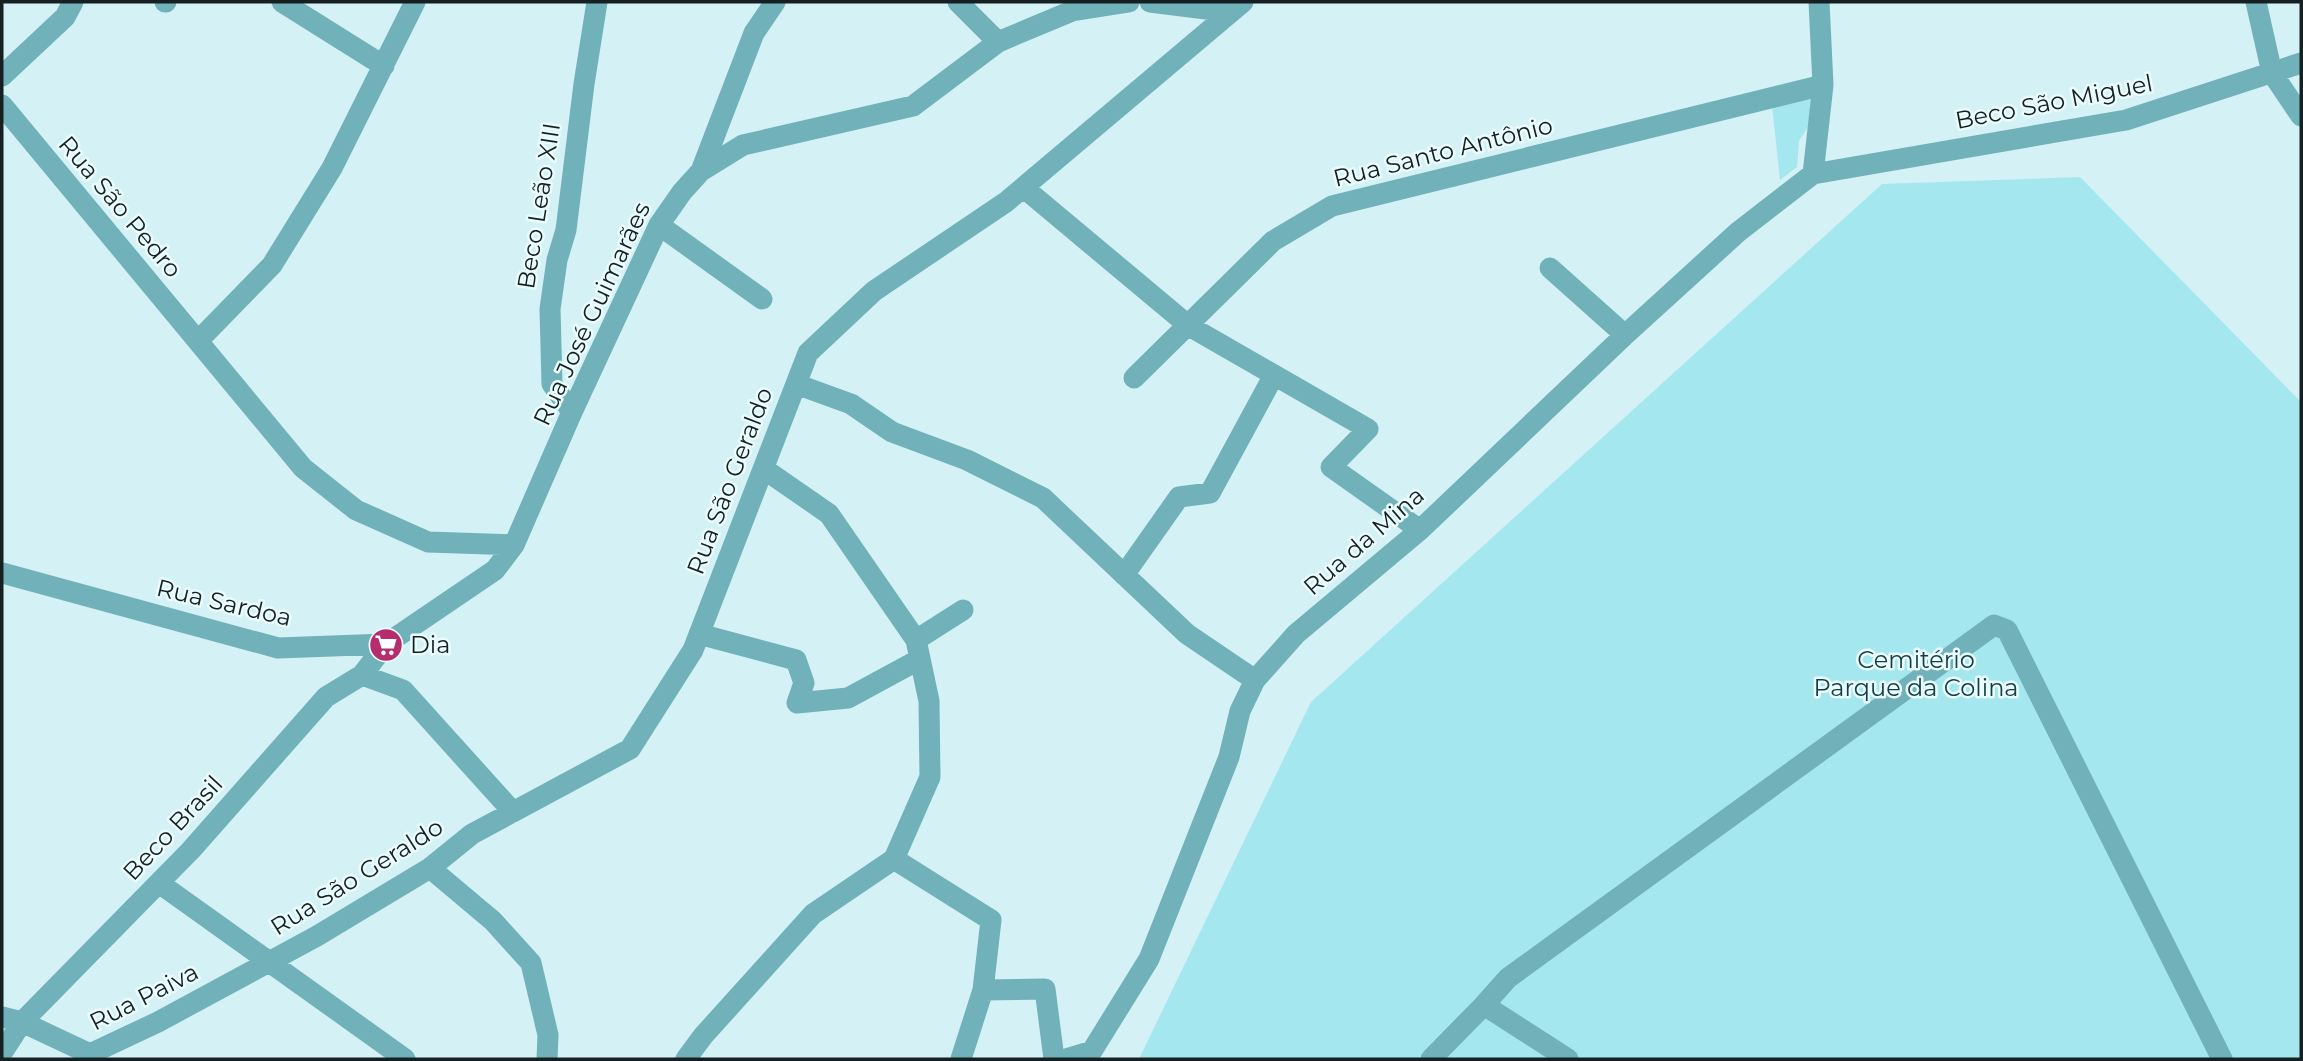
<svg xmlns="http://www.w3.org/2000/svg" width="2303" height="1061" viewBox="0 0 2303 1061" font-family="Montserrat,sans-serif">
<rect width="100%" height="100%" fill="#d4f1f5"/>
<path fill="#a5e7ef" d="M1814 94 1810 124 1799 141 1797 167 1780 180 1772 105Z
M2080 177 2301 402V1059H1139L1311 702 1882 184Z"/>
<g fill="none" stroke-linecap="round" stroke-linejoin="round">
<path stroke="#71b1b9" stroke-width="21" d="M165 2H166
M282 2 384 66
M958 2 998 42
M1150 2 1230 12
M2256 2 2272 73 2301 116
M2 76 65 17 73 2
M2 105 303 468 356 510 428 542 514 545
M701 171 754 33 775 2
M1813 174 1823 85 1819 2
M1024 188 1189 326 1368 429 1331 467 1420 530
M659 225 762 299
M1550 268 1625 335
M198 341 272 265 332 168 415 2
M1134 378 1273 241 1332 206 1823 85
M796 384 851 404 892 432 967 460 1043 498 1187 634 1255 680
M572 412 552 384 550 309 557 260 566 230 584 84 597 2
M2 573 278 648 386 644 495 570 514 545 572 412 659 225 682 192 701 171 743 145 913 106 998 42 1072 11 1129 2
M1124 575 1179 497 1210 493 1274 375
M699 634 796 660 804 683 797 703 848 698 920 659
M916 640 963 610
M362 675 403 690 513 812
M894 859 991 920 983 990 961 1059
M430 868 493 921 531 963 548 1035 547 1059
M159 883 405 1059
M983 990 1045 989 1054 1059
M1484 1005 1508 978 1994 625 2007 630 2222 1059
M2 1017 22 1022 90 1054 158 1022 317 936 430 868 472 834 630 749 693 650 808 353 874 291 1006 202 1243 2
M2 1053 22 1022 191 850 326 697 362 675 386 644
M686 1059 703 1036 813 914 894 859 930 777 929 701 916 640 829 514 764 469
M1066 1059 1092 1051 1149 959 1229 757 1240 711 1255 680 1296 634 1420 530 1625 335 1738 232 1813 174 2126 120 2301 63
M1431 1059 1484 1005 1568 1059"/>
</g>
<defs>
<g id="supermarket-disc" transform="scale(1.75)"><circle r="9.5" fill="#b52d6e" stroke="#eafcfe"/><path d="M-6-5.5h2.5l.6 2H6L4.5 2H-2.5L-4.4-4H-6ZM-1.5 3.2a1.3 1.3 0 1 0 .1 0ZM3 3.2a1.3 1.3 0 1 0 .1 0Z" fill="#fff"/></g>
</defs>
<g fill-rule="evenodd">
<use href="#supermarket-disc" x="386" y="645"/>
</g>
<g text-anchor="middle" stroke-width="5" stroke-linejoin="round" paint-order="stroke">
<g font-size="24" fill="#162022" stroke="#eafcfe">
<text transform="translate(2054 102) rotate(-11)" y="8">Beco São Miguel</text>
<text transform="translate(1443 152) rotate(-14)" y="8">Rua Santo Antônio</text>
<text transform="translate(539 206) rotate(-81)" y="8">Beco Leão XIII</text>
<text transform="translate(120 207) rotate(50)" y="8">Rua São Pedro</text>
<text transform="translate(592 314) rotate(-65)" y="8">Rua José Guimarães</text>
<text transform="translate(730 481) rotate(-69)" y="8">Rua São Geraldo</text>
<text transform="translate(1364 541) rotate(-41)" y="8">Rua da Mina</text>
<text transform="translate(224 603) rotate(13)" y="8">Rua Sardoa</text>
<text transform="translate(173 828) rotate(-47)" y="8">Beco Brasil</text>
<text transform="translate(357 877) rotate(-32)" y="8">Rua São Geraldo</text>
<text transform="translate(144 997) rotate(-27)" y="8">Rua Paiva</text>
</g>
<g font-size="24" fill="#162022" stroke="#eafcfe" text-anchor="start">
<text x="410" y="653">Dia</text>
</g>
<g font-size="24" fill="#143e43" stroke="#eafcfe">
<text x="1916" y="668">Cemitério<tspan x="1916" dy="28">Parque da Colina</tspan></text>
</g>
</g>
<rect width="2303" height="1061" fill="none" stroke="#162022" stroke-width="7"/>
</svg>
